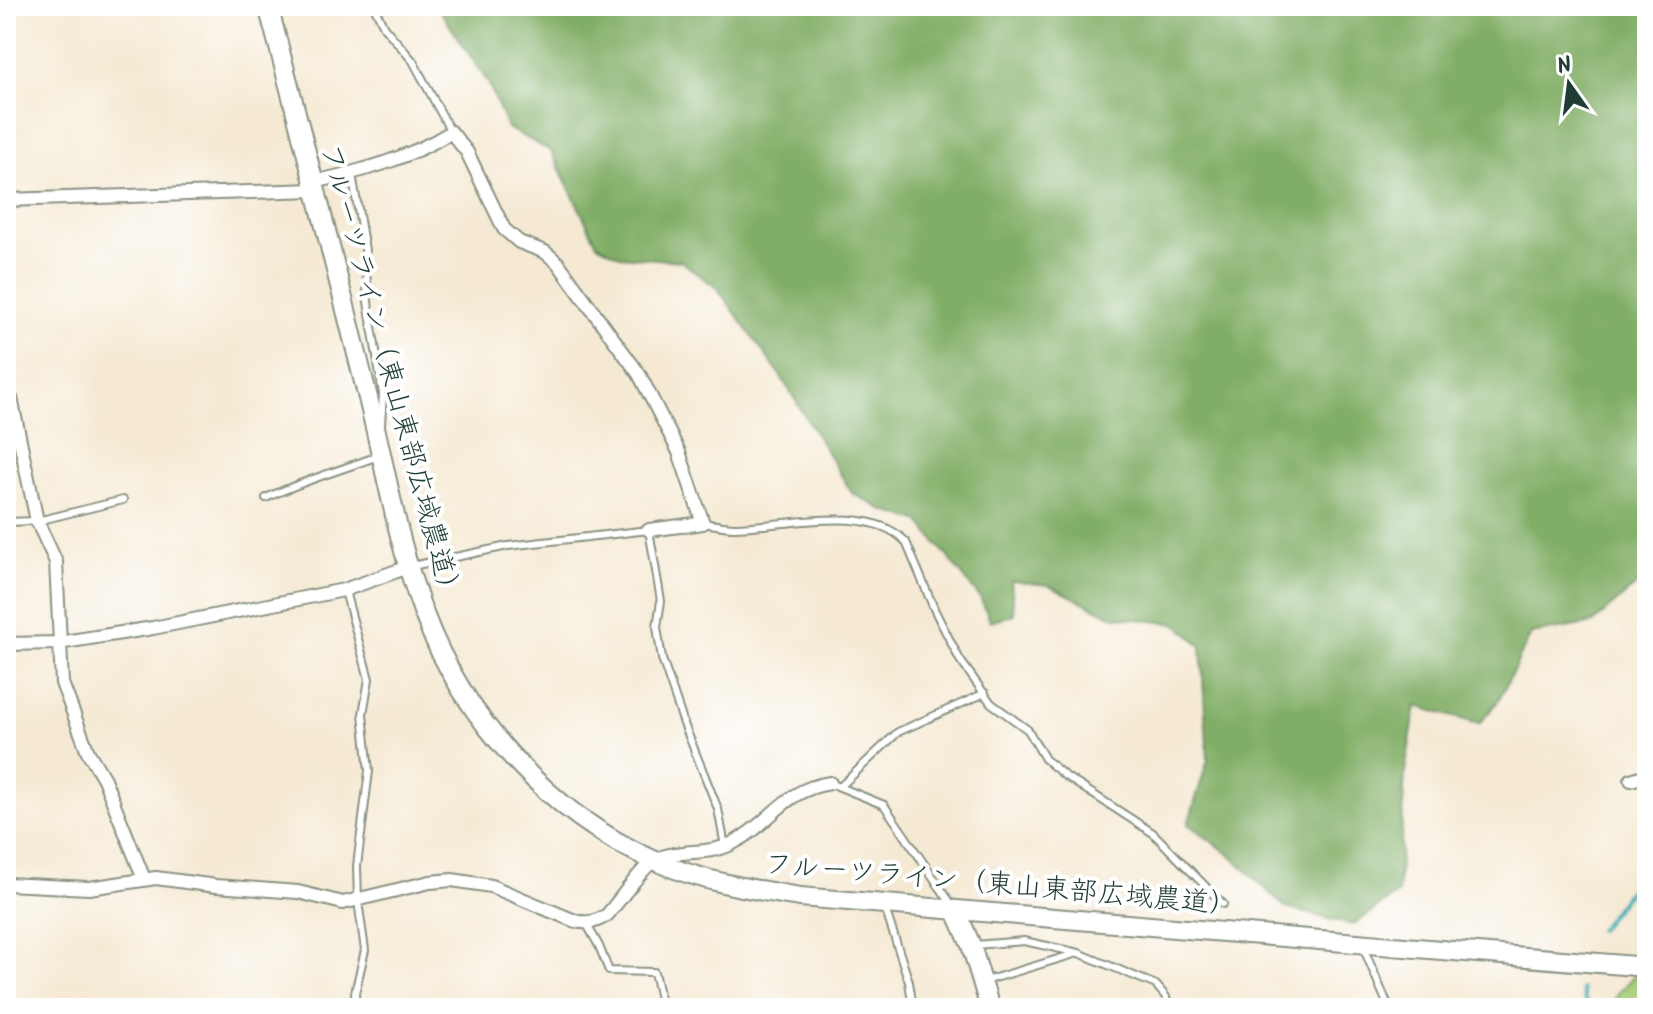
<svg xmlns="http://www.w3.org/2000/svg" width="1653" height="1014" viewBox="0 0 1653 1014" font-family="Kalam,'Klee One',sans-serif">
<rect width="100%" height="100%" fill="#fff"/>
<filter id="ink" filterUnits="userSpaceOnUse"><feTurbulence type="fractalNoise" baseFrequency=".0125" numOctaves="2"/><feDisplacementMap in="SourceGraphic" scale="16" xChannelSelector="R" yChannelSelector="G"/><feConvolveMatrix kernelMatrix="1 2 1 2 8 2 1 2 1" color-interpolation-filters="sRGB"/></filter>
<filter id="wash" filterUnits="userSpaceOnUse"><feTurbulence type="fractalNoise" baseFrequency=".006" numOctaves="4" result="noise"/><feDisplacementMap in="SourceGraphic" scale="32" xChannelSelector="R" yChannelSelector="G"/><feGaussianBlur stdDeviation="1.8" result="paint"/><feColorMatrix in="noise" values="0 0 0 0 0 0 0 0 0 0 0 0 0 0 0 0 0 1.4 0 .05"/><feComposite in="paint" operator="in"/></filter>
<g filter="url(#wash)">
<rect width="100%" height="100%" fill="#f5e9d3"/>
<path fill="#a2ca75" stroke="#608454" stroke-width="2" d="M1647 961V1008H1610L1618 993Z"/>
<path fill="#81ae66" stroke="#50764d" stroke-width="2" d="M437 6H1647V575L1593 623 1531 634 1499 700 1479 724 1416 706 1405 771 1398 893 1353 925 1286 908 1229 854 1188 824 1208 760 1201 645 1177 624 1111 616 1049 585 1011 581 1014 614 990 621 981 599 919 521 885 511 852 493 780 375 718 289 681 261 620 256 597 244 551 151 507 128 489 84Z"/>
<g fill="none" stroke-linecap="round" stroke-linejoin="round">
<path stroke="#3dadb9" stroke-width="4" d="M1599 930 1647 868
M1582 989 1587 1008"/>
</g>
</g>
<g filter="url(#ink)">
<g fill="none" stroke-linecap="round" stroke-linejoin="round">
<g stroke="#8a9384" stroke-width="10">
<path id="lane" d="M374 6 384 27 413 61 451 132
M352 174 365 250 368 302 383 394 381 424
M266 498C302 481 341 470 378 456
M6 522 37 521 123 500
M703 523C713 524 724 527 734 527 783 527 869 502 906 542L935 611 960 660 991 703 1028 730 1045 759 1065 776 1153 833 1223 904
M412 566 508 546 649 530 661 601 657 627 662 659 684 724 718 809 725 846
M345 591 369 679 363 714 369 771 357 866 358 901 365 950 355 993 356 1008
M830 783 884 805 952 905
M840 787 898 732 985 693
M885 908 909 982 913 1008
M586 923 599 946 609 971 654 972 662 1008
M975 945 1024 941 1079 953 1156 985 1166 997 1168 1008
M1363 947 1389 1008
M985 981 1078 953"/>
</g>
<g stroke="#8a9384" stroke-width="16">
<path id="street" d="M314 182C362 171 408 159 451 132L467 152 504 229 519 242 545 252 558 263 639 374 679 452 703 523 649 530
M6 200 315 190
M6 392 11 398 37 521 56 562 62 683 88 752 104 779 144 879
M6 644 58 643 153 628 344 590 408 567
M1631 780 1647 775
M6 884 89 888 156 878 216 886 298 892 343 903 430 882 452 880 491 886 575 921C588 924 596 922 607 915 617 904 644 865 655 860 679 848 710 856 733 843 772 823 782 790 830 783"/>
</g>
<g stroke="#8a9384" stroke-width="22">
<path id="secondary" d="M268 6C303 136 335 267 368 398 386 470 398 545 424 614 464 720 550 814 653 860 699 881 750 889 800 897L1647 967
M956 911 971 945 990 1008"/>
</g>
<use href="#lane" stroke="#fff" stroke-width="6"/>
<use href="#street" stroke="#fff" stroke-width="12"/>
<use href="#secondary" stroke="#fff" stroke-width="18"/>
</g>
</g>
<g text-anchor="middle" stroke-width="8" stroke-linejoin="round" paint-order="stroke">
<g font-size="28" fill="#1f3d34" stroke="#fff">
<text transform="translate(392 373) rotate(75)" y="10">フルーツライン（東山東部広域農道）</text>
<text transform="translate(1001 883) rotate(5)" y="10">フルーツライン（東山東部広域農道）</text>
</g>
</g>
<rect width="1653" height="1014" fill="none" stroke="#fff" stroke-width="32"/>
<g transform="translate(1569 84) rotate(346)" stroke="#ffffff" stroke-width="6" paint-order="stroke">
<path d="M0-6L14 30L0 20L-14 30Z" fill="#1f3d34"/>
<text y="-12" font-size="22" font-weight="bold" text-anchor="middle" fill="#1f3d34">N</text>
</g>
</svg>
